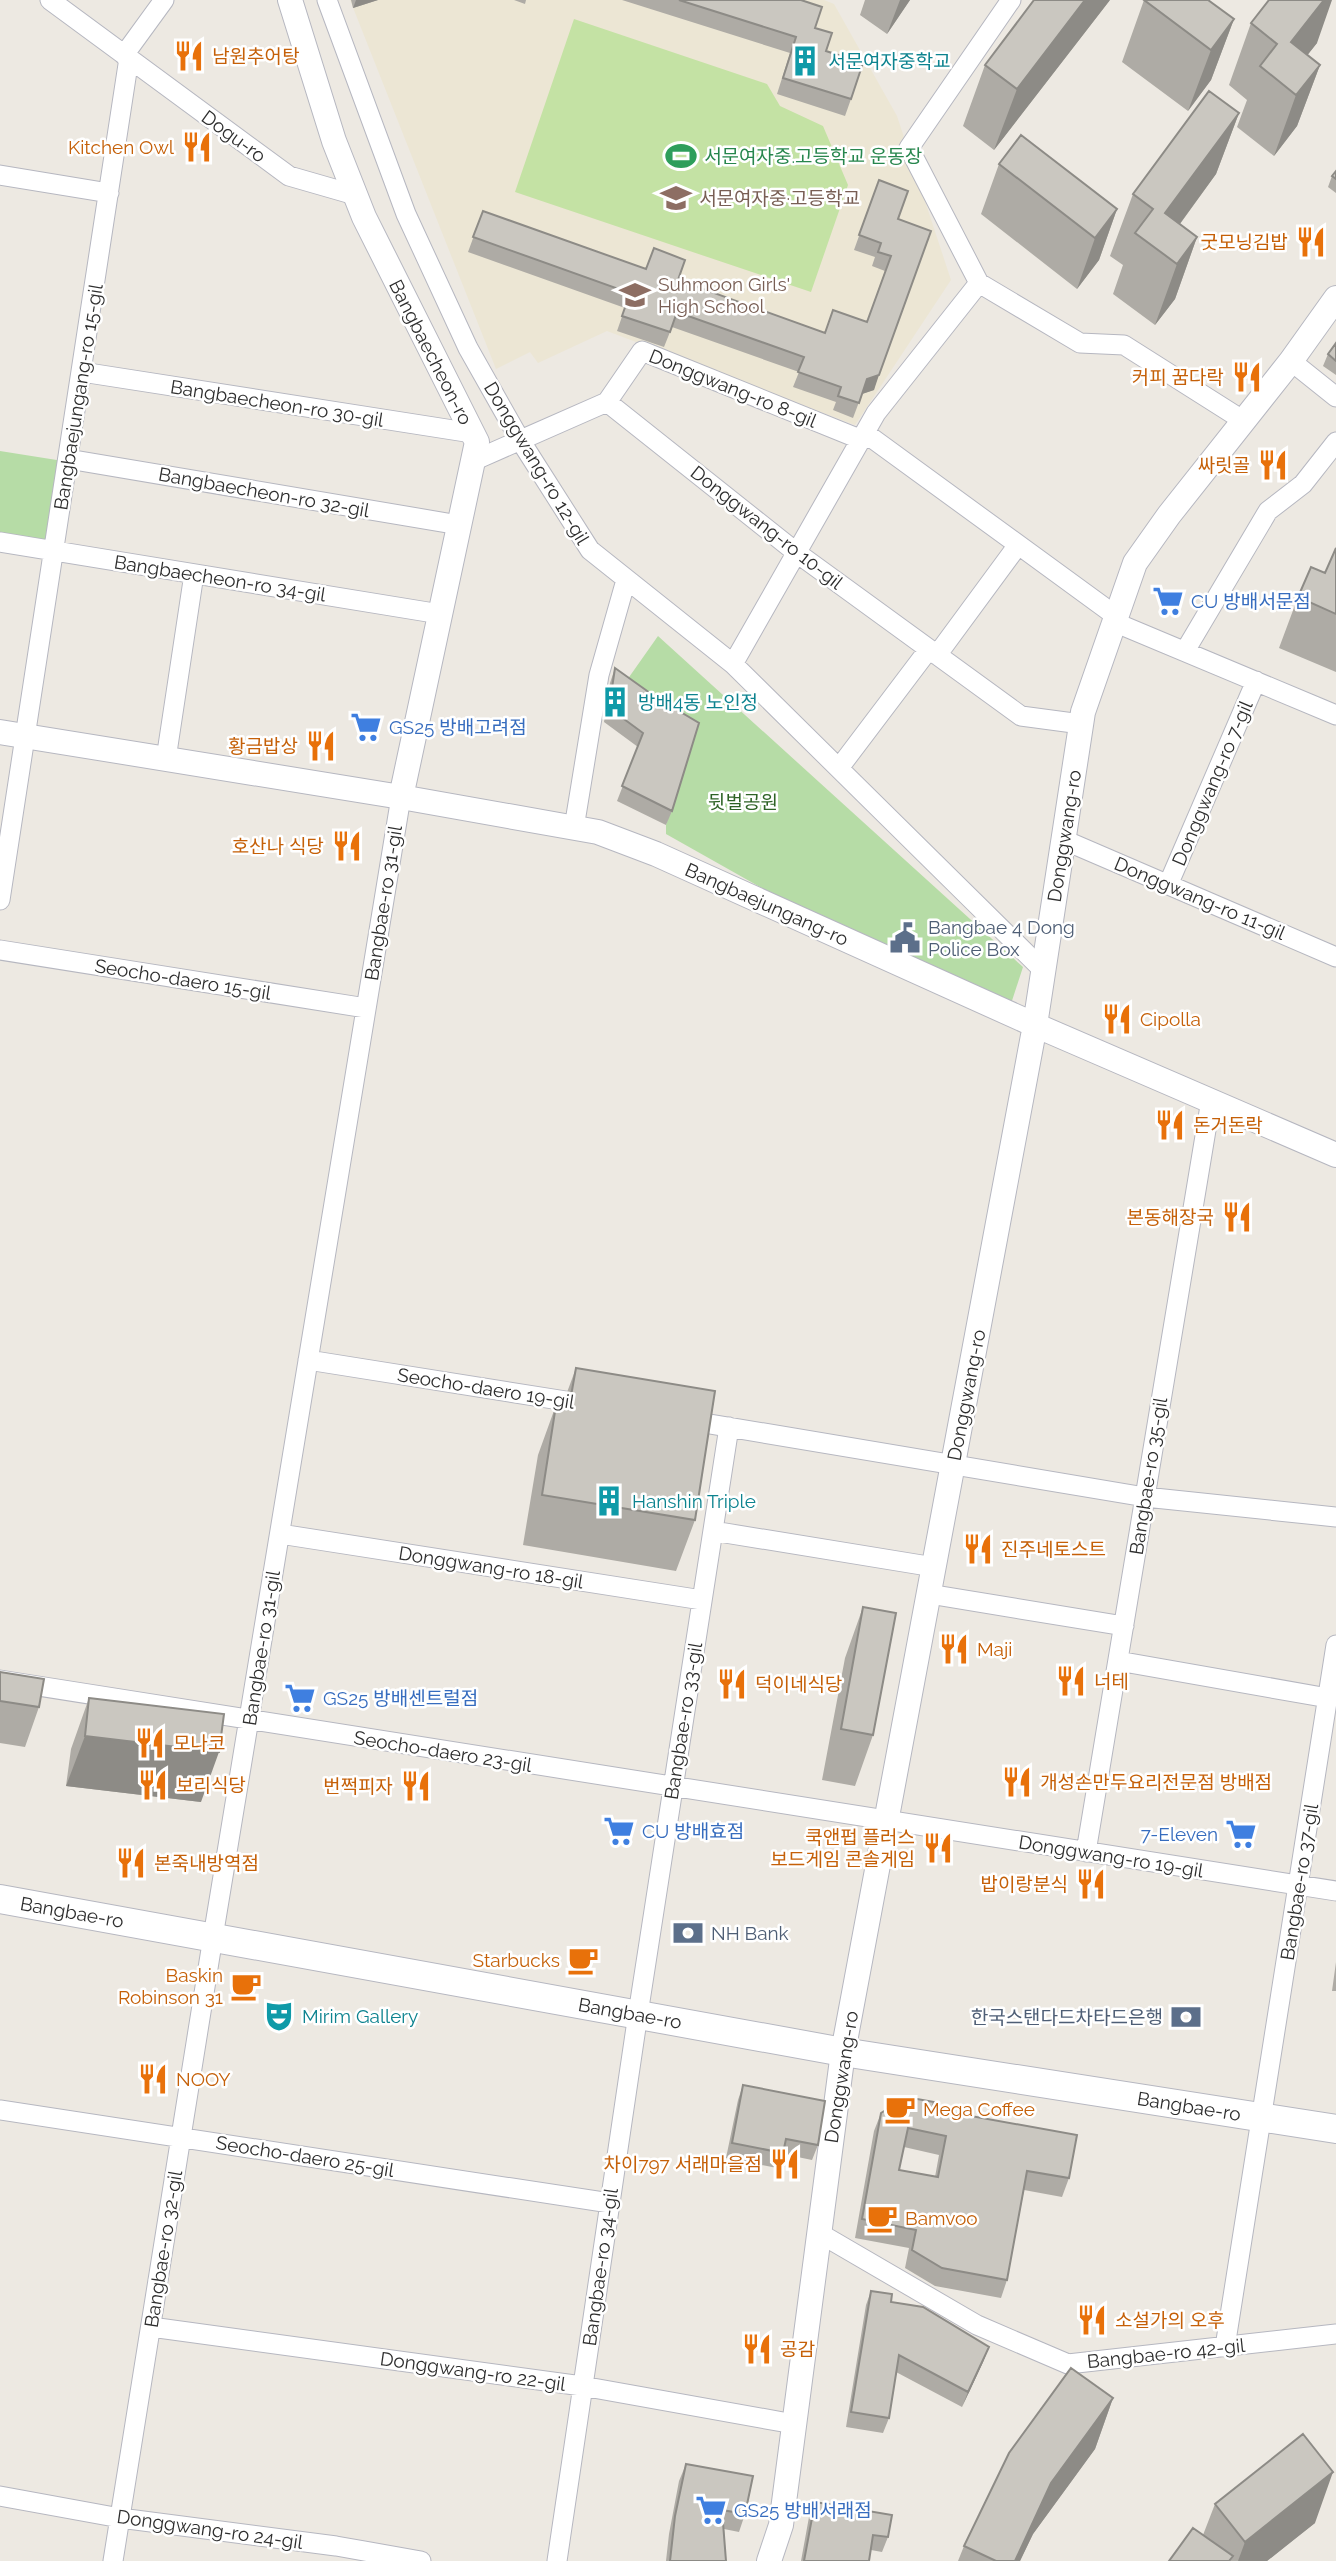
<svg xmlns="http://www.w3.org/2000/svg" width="1336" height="2561" viewBox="0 0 1336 2561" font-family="Raleway,'Noto Sans KR',sans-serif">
<rect width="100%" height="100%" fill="#ede9e2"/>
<path fill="#ece6d4" d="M350 0H824L834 4 897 116 951 280 855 425 607 331 538 363 530 352 496 369Z"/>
<path fill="#b6dca6" d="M0 451 63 461 48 546 0 538Z
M658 636 1023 967 1008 1013 868 948 666 834V825L694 738 620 690Z"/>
<path fill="#c4e2a4" d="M574 19 767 84 780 106 823 126 848 185 811 292 515 192Z"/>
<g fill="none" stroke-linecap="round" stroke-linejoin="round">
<g stroke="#b6b7c0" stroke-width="21">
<path id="minor" d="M50 0 289 176 355 195
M327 0 406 214 468 348 520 440 590 550 733 664 1043 970
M1011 0 909 148 979 283 1080 343 1124 345 1244 421
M124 55 164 0
M0 175 109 193
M1291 361 1336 397
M82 372 472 433
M607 402 797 553 1021 716 1081 724
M865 433 1116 616
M68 459 459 525
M473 461 607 402 642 351 862 440
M0 542 440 614
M1114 622 1336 715
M1185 651 1268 511 1303 484 1336 442
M937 655 1018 545
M733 664 876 413 979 283
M166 759 194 574
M839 768 929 649
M574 828 599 675 626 580
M1064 840 1336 957
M1168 885 1256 681
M0 900 129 58
M0 950 366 1008
M308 1360 591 1405
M686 1420 1145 1497 1336 1517
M713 1531 934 1567
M280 1534 702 1600
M929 1594 1124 1626
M1118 1661 1328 1698
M0 1680 1336 1891
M1086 1852 1211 1100
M0 2110 610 2203
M819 2233 977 2325 1068 2364 1336 2334
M151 2327 582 2386 794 2424
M1225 2347 1336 1645
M0 2496 120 2518 336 2546 421 2561
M113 2561 213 1937 401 797
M557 2561 638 2014 729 1427"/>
</g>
<g stroke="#b6b7c0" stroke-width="26">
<path id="tertiary" d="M290 0 334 141 364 217 477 442 401 797
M0 732 401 797 598 832 656 854 1035 1025 1336 1155
M769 2561 781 2525 843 2052 1035 1025 1083 712 1135 563 1169 515 1291 361 1336 298"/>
</g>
<g stroke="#b6b7c0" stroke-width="30">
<path id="secondary" d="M0 1899 843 2052 1336 2129"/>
</g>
<use href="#minor" stroke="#fff" stroke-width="19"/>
<use href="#tertiary" stroke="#fff" stroke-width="24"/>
<use href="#secondary" stroke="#fff" stroke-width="28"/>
</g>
<path fill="#aeaba5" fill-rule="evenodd" d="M351 0H378L353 8Z
M514 0H526L525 4Z
M622 0H801L826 51 851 99 845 116 777 94 790 53Z
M865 0H910L887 34 860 15Z
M1110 0 994 150 963 126 985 65Z
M1144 0 1234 19 1211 80 1188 111 1122 62Z
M1251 23 1317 43 1307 55 1320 65 1297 126 1274 156 1237 127 1247 100 1229 85Z
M1239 113 1216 174 1180 224 1197 237 1175 299 1155 325 1113 294 1123 265 1110 256 1133 194Z
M999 164 1117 209 1099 260 1077 289 981 214Z
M1336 171V193L1328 187 1332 176Z
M879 180 898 219 874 390 862 394 853 418 833 410 836 402 793 387 799 372 672 327 664 347 617 331 625 308 468 252 483 211 825 333 867 322 885 271 872 266 875 257 854 250Z
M1336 343V375L1323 366 1328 354Z
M1336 548V672L1279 648 1298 597 1325 573Z
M615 668 657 698 672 811 666 825 617 801 638 747 604 722 610 683Z
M576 1368 695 1520 676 1571 523 1545 538 1455 556 1405 562 1406Z
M863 1607 873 1735 855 1786 822 1780 845 1658Z
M0 1672 39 1707 25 1747 0 1743Z
M89 1698 201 1802 66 1786 71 1749Z
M1336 1962V1991H1332Z
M743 2085 818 2145 812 2160 783 2154 777 2168 726 2158 738 2100Z
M932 2109 1069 2178 1062 2197 1024 2190 1007 2280 1001 2298 935 2286 905 2268 909 2248 855 2238 874 2131 881 2113ZM904 2147 939 2155 935 2177 899 2170Z
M871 2291 891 2302 989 2347 983 2362 962 2407 896 2372 889 2418 883 2433 846 2427 866 2305Z
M1113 2398 1095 2449 1033 2534 1020 2561H958L964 2546Z
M686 2464 745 2514 739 2532 724 2529 726 2561H666L669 2534 679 2481Z
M815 2502 888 2537 882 2552 871 2550 869 2561H801L809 2517Z
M1215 2504 1315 2523 1267 2561H1169L1203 2535Z"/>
<path fill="#8d8b86" d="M356 0H378L353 8Z
M900 0H910L887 34Z
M1085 0H1110L994 150 1017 89Z
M1324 0H1332L1317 43 1284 85 1291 42Z
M1234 19 1211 80 1188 111 1211 50Z
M1320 65 1297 126 1274 156 1296 95Z
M1239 113 1216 174 1160 251 1165 213Z
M1117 209 1099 260 1077 289 1095 238Z
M1197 237 1175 299 1155 325 1177 264Z
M879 375 874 390 862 394 867 379Z
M85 1736 219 1752 201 1802 66 1786Z
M989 2347 983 2362 962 2407 968 2392Z
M1113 2398 1095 2449 1033 2534 1020 2561H1015L1051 2483Z
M1333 2472 1315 2523 1267 2561H1238L1245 2542Z"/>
<path fill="#cac7c0" stroke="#8d8b86" stroke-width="2" fill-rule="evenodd" d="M679 0H801L822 7 815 28 832 33 826 51 863 63 851 99 783 78 796 37Z
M1034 0H1085L1017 89 985 65Z
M1144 0H1208L1234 19 1211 50Z
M1269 0H1324L1291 42 1320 65 1296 95 1260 66 1277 44 1251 23Z
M1209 91 1239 113 1165 213 1197 237 1177 264 1135 233 1153 209 1133 194Z
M1021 135 1117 209 1095 238 999 164Z
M1336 171V179L1332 176Z
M879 180 908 191 898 219 931 231 879 375 867 379 859 403 838 396 841 387 798 372 804 357 677 312 670 332 622 316 630 293 473 237 483 211 646 269 654 248 685 260 678 280 825 333 833 310 867 322 891 256 878 252 881 243 859 235Z
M1336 343V361L1328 354Z
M1336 548V614L1298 597 1311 567 1325 573Z
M615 668 657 698 699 723 672 811 622 786 643 733 609 708Z
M576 1368 715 1391 695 1520 542 1495 556 1405 569 1407Z
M863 1607 896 1613 873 1735 841 1729Z
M0 1672 44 1679 39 1707 0 1701Z
M89 1698 224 1714 219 1752 85 1736Z
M743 2085 825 2101 818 2145 786 2139 783 2153 732 2143Z
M906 2097 934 2102 932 2109 1077 2135 1069 2178 1027 2171 1007 2280 942 2268 912 2250 916 2230 862 2219 881 2113ZM908 2128 946 2136 938 2177 899 2170Z
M871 2291 892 2294 891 2302 923 2307 989 2347 968 2392 899 2355 889 2418 851 2412Z
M1071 2368 1113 2398 1051 2483 1015 2561H996L964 2546 1009 2453Z
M1303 2434 1333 2472 1245 2542 1215 2504Z
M686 2464 753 2476 745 2514 722 2510 726 2561H670L675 2516Z
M815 2502 892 2515 888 2537 873 2535 869 2561H804Z
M1193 2528 1233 2556 1229 2561H1169Z"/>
<defs>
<g id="restaurant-bare" transform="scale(2.415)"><path d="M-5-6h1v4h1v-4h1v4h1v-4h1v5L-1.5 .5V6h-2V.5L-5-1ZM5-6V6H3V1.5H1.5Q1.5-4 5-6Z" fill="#e8710a" stroke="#fff" stroke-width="2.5" paint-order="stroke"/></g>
<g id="building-bare" transform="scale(2.415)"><path d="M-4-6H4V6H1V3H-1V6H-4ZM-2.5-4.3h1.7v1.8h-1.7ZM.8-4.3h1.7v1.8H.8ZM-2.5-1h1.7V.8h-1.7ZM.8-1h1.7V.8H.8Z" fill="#0f9aa8" stroke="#fff" stroke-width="2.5" paint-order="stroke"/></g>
<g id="stadium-bare" transform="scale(2.415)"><path d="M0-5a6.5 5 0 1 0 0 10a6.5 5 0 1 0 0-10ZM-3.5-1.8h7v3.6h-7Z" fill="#2e9e5b" stroke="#fff" stroke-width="2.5" paint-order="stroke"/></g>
<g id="school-bare" transform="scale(2.415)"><path d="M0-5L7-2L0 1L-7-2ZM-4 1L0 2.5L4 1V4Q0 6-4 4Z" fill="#8d6e63" stroke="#fff" stroke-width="2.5" paint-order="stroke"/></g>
<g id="supermarket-bare" transform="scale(2.415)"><path d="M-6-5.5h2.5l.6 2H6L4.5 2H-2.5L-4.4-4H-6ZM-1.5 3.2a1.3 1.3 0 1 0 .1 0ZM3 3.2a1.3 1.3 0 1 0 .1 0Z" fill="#3f7fe0" stroke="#fff" stroke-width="2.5" paint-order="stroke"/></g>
<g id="civic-bare" transform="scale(2.415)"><path d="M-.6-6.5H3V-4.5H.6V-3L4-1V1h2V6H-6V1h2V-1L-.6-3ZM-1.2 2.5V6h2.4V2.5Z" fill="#5c6f8a" stroke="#fff" stroke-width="2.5" paint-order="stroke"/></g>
<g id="bank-bare" transform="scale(2.415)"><path d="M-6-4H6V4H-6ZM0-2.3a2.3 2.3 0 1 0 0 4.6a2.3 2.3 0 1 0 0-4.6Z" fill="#5c6f8a" stroke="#fff" stroke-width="2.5" paint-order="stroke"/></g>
<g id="cafe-bare" transform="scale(2.415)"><path d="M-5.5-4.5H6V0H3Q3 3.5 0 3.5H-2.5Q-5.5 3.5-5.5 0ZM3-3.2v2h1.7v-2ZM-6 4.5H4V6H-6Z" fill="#e8710a" stroke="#fff" stroke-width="2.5" paint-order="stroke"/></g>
<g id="theatre-bare" transform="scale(2.415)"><path d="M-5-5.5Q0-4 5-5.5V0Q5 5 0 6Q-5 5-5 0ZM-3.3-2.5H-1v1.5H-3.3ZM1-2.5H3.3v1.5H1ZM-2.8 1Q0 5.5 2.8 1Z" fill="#0f9aa8" stroke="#fff" stroke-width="2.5" paint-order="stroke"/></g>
</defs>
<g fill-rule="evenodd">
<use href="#restaurant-bare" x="189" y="56"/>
<use href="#building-bare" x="805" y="61"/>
<use href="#restaurant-bare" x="197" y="147"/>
<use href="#stadium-bare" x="681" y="156"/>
<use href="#school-bare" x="676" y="198"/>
<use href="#restaurant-bare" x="1311" y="242"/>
<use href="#school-bare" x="635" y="295"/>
<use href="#restaurant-bare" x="1247" y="377"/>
<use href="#restaurant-bare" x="1273" y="465"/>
<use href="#supermarket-bare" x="1168" y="601"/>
<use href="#building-bare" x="615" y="702"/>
<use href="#supermarket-bare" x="366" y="727"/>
<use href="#restaurant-bare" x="321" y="746"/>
<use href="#restaurant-bare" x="347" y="846"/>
<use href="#civic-bare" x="905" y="938"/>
<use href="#restaurant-bare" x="1117" y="1019"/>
<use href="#restaurant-bare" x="1170" y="1125"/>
<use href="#restaurant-bare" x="1237" y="1217"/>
<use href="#building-bare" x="609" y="1501"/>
<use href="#restaurant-bare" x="978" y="1549"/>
<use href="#restaurant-bare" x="954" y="1649"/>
<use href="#restaurant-bare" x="1071" y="1681"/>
<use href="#restaurant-bare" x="732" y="1684"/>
<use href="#supermarket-bare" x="300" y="1698"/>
<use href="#restaurant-bare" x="150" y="1743"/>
<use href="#restaurant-bare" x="1017" y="1782"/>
<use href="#restaurant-bare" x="153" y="1785"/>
<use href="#restaurant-bare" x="416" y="1786"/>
<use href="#supermarket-bare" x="619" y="1831"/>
<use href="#supermarket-bare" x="1241" y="1834"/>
<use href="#restaurant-bare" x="938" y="1848"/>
<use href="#restaurant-bare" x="131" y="1863"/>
<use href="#restaurant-bare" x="1091" y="1884"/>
<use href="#bank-bare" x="688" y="1933"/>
<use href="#cafe-bare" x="583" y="1960"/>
<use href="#cafe-bare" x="246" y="1986"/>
<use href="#theatre-bare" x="279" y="2016"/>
<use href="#bank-bare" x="1186" y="2017"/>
<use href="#restaurant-bare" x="153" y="2079"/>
<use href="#cafe-bare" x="900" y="2109"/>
<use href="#restaurant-bare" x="785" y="2164"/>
<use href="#cafe-bare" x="882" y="2218"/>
<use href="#restaurant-bare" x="1092" y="2320"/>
<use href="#restaurant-bare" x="757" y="2349"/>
<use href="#supermarket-bare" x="711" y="2510"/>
</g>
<g text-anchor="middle" stroke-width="5" stroke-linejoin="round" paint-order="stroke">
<g font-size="19" fill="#c56008" stroke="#fff" text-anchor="start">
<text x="212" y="63">남원추어탕</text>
<text x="174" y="154" text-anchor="end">Kitchen Owl</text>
<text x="1288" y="249" text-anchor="end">굿모닝김밥</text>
<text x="1224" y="384" text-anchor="end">커피 꿈다락</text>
<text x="1250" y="472" text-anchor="end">싸릿골</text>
<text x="298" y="753" text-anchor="end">황금밥상</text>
<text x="324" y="853" text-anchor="end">호산나 식당</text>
<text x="1140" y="1026">Cipolla</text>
<text x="1193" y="1132">돈거돈락</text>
<text x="1214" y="1224" text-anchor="end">본동해장국</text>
<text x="1001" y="1556">진주네토스트</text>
<text x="977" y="1656">Maji</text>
<text x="1094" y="1688">너테</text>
<text x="755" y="1691">덕이네식당</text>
<text x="173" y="1750">모나코</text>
<text x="1040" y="1789">개성손만두요리전문점 방배점</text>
<text x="176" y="1792">보리식당</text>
<text x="393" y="1793" text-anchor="end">번쩍피자</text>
<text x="915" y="1844" text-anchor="end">쿡앤펍 플러스<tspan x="915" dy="22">보드게임 콘솔게임</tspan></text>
<text x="154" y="1870">본죽내방역점</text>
<text x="1068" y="1891" text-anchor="end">밥이랑분식</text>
<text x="560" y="1967" text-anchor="end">Starbucks</text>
<text x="223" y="1982" text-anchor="end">Baskin<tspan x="223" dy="22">Robinson 31</tspan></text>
<text x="176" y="2086">NOOY</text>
<text x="923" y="2116">Mega Coffee</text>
<text x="762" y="2171" text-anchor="end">차이797 서래마을점</text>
<text x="905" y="2225">Bamvoo</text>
<text x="1115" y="2327">소설가의 오후</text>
<text x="780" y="2356">공감</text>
</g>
<g font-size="19" fill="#0d838f" stroke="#fff" text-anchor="start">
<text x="828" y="68">서문여자중학교</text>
<text x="638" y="709">방배4동 노인정</text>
<text x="632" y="1508">Hanshin Triple</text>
<text x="302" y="2023">Mirim Gallery</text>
</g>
<g font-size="19" fill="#2e2e2e" stroke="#fff">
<text transform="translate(234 136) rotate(36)" y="7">Dogu-ro</text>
<text transform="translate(431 352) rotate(63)" y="7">Bangbaecheon-ro</text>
<text transform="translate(733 388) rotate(22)" y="7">Donggwang-ro 8-gil</text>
<text transform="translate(78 397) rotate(-81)" y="7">Bangbaejungang-ro 15-gil</text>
<text transform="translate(277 403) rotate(9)" y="7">Bangbaecheon-ro 30-gil</text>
<text transform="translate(537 463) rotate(59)" y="7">Donggwang-ro 12-gil</text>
<text transform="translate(264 492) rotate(10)" y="7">Bangbaecheon-ro 32-gil</text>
<text transform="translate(767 527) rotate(38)" y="7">Donggwang-ro 10-gil</text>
<text transform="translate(220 578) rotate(9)" y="7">Bangbaecheon-ro 34-gil</text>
<text transform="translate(1212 783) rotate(-67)" y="7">Donggwang-ro 7-gil</text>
<text transform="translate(1064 836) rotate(-81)" y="7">Donggwang-ro</text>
<text transform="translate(1200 898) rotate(23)" y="7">Donggwang-ro 11-gil</text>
<text transform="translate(383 903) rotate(-81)" y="7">Bangbae-ro 31-gil</text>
<text transform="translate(767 904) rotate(24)" y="7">Bangbaejungang-ro</text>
<text transform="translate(183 979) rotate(9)" y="7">Seocho-daero 15-gil</text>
<text transform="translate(486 1388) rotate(9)" y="7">Seocho-daero 19-gil</text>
<text transform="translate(966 1395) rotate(-79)" y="7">Donggwang-ro</text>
<text transform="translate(1148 1476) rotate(-81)" y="7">Bangbae-ro 35-gil</text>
<text transform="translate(491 1567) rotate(9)" y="7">Donggwang-ro 18-gil</text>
<text transform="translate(261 1648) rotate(-81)" y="7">Bangbae-ro 31-gil</text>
<text transform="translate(683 1721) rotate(-81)" y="7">Bangbae-ro 33-gil</text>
<text transform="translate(443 1751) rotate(9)" y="7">Seocho-daero 23-gil</text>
<text transform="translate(1111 1856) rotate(9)" y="7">Donggwang-ro 19-gil</text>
<text transform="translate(1299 1882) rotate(-81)" y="7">Bangbae-ro 37-gil</text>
<text transform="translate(72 1912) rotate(10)" y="7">Bangbae-ro</text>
<text transform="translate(630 2013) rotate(10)" y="7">Bangbae-ro</text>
<text transform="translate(841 2077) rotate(-81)" y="7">Donggwang-ro</text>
<text transform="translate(1189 2106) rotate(9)" y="7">Bangbae-ro</text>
<text transform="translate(305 2156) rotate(9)" y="7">Seocho-daero 25-gil</text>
<text transform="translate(163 2249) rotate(-81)" y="7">Bangbae-ro 32-gil</text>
<text transform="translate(600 2267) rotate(-82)" y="7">Bangbae-ro 34-gil</text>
<text transform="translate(1166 2353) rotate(-6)" y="7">Bangbae-ro 42-gil</text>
<text transform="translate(473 2371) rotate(8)" y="7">Donggwang-ro 22-gil</text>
<text transform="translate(210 2529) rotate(8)" y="7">Donggwang-ro 24-gil</text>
</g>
<g font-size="19" fill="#27864d" stroke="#fff" text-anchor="start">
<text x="704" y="163">서문여자중.고등학교 운동장</text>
</g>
<g font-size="19" fill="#785e54" stroke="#fff" text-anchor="start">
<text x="699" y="205">서문여자중·고등학교</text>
<text x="658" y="291">Suhmoon Girls'<tspan x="658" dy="22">High School</tspan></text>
</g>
<g font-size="19" fill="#366cbe" stroke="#fff" text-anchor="start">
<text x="1191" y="608">CU 방배서문점</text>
<text x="389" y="734">GS25 방배고려점</text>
<text x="323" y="1705">GS25 방배센트럴점</text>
<text x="642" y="1838">CU 방배효점</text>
<text x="1218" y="1841" text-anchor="end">7-Eleven</text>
<text x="734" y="2517">GS25 방배서래점</text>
</g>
<g font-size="19" fill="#2e6325" stroke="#fff">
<text x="743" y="809">뒷벌공원</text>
</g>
<g font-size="19" fill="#4e5e75" stroke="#fff" text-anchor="start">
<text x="928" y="934">Bangbae 4 Dong<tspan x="928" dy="22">Police Box</tspan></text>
<text x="711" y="1940">NH Bank</text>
<text x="1163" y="2024" text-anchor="end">한국스탠다드차타드은행</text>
</g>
</g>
</svg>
